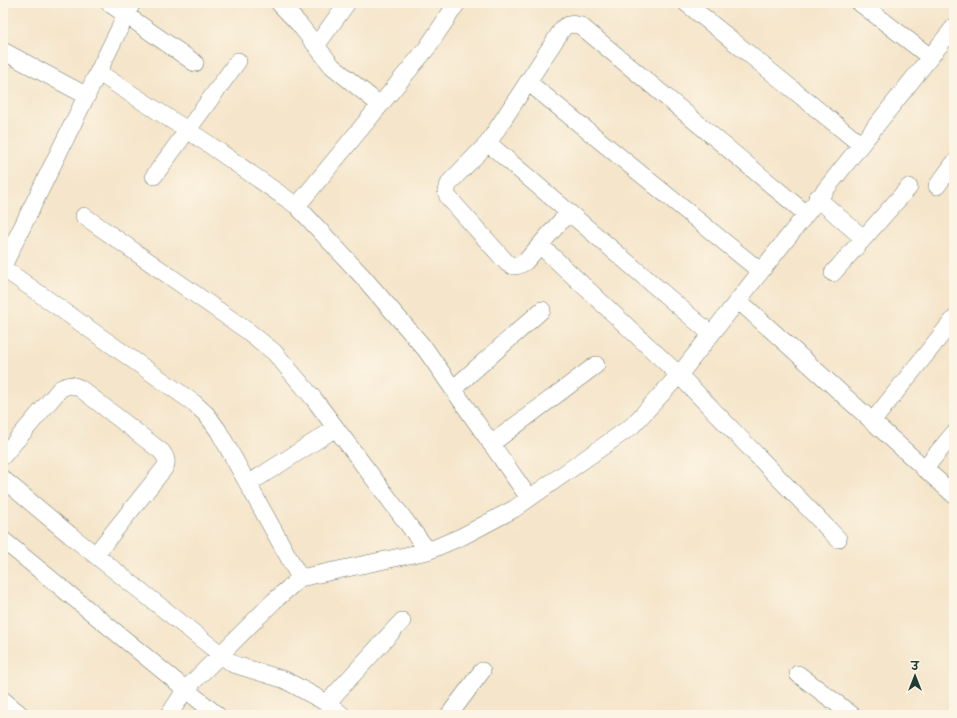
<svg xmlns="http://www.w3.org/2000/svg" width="957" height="718" viewBox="0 0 957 718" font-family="Sriracha,'Playpen Sans Deva',sans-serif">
<rect width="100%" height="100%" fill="#fcf5e5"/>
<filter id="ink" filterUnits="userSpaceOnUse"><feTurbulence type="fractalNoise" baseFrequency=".025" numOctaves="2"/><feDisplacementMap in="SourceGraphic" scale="8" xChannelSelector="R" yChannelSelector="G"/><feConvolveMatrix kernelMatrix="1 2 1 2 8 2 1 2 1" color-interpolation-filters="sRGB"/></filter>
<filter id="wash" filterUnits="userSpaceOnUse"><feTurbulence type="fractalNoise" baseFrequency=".012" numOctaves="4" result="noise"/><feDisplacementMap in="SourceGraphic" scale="16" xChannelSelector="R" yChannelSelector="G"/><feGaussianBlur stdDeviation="0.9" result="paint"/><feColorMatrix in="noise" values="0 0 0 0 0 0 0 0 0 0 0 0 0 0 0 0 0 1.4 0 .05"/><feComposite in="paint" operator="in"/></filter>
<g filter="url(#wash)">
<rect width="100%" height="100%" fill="#f5e5ca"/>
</g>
<g filter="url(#ink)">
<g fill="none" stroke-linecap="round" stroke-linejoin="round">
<g stroke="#6a7868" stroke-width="18">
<path id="minor" d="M109 3 195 63
M279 3 299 24 332 66 380 105
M686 3 860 144
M860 3 930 57
M316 46 347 3
M3 51 87 96
M99 73 207 143 297 206 427 48 457 3
M528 82 760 271
M488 143 711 334
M154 176 238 61
M937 186 954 163
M817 198 863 238
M297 206 363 277 426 350 529 498
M568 213 526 261C519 266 515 268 507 263L448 197 446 191 450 182 488 143 563 28C569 23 573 24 581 26L805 213
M84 216 249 332 274 352 314 399 428 551
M540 245 679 375 838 539
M3 266 132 3
M3 268 194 403 206 414 218 430 300 578
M833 273 909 187
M738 300 954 495
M453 389 542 310
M872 422 954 319
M491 444 596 365
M3 456 60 389C69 384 72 384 81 389L162 452C167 459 168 463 163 470L95 555
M924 469 954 433
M3 479 70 535 233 664 285 680 327 703 342 715
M248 484 336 428
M3 540 217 715
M798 674 852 715
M3 700 21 715
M327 703 402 621
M169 715 185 690 274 601 300 578 428 551 463 536 514 509 632 426 679 375 954 27
M449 715 482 671"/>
</g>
<use href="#minor" stroke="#fff" stroke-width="17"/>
</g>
</g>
<rect width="957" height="718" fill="none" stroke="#fcf5e5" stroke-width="16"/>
<g transform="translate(915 676)" stroke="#fcf5e5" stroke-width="3" paint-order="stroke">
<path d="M0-3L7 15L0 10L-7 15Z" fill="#1f3d34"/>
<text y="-6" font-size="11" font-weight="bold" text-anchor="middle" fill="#1f3d34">उ</text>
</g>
</svg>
